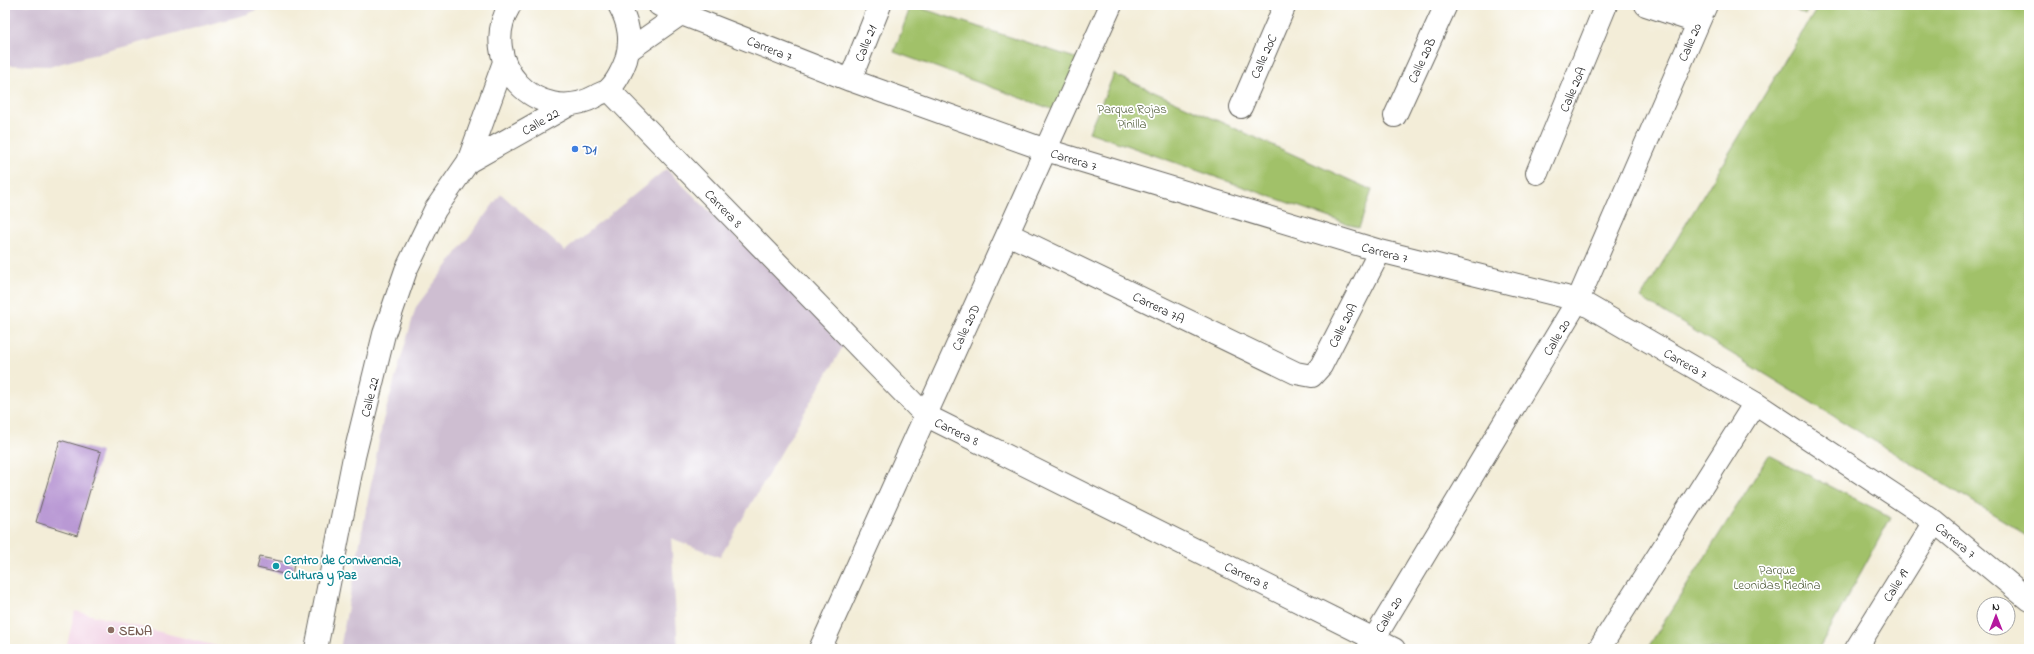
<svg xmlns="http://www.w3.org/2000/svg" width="2034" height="654" viewBox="0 0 2034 654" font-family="'Indie Flower',sans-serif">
<rect width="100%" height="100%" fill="#fff"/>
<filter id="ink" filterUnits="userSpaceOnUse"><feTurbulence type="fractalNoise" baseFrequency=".025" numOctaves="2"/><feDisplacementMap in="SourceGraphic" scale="8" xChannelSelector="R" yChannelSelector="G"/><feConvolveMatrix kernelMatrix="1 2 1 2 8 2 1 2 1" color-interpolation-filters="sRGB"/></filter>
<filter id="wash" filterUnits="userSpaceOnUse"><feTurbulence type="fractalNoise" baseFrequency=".012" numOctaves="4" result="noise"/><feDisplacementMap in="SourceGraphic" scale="16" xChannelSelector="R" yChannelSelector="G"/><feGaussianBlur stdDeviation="0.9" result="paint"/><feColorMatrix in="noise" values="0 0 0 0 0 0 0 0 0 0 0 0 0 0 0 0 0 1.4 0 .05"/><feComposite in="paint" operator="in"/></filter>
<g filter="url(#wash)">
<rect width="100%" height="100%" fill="#f3edd8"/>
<path fill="#f1d0e4" d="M75 611 229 649H66Z"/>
<path fill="#cebed1" d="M5 5H267L248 14 51 66 5 65Z
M666 169 845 343 720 557 671 538 678 649H340L383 420 416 307 501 194 565 251Z"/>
<path fill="#a1c169" stroke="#5e6e42" d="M911 5 1078 59 1057 111 894 52Z
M1786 5H1810L1805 15Z
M1819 5H2029V536L1641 298Z
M1114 74 1372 190 1359 228 1089 132Z
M1769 455 1891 517 1819 649H1647Z"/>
<g id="blocks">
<path fill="#b999d4" d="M60 440 101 452 77 535 36 522Z
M260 557 294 564 292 576 257 568Z"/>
</g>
</g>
<g filter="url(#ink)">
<use href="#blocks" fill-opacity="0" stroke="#67655e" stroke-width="1"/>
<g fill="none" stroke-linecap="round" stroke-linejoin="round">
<g stroke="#67655e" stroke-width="24">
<path id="minor" d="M659 5 850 80 1046 150 1380 251 1578 300 1755 403 1935 522 2029 600
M1646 5 1697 22
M629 50 682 13
M850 80 880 5
M609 90 925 415 1394 649
M1241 107 1285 5
M1395 116 1446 5
M1537 173 1606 5
M1008 234 1296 373 1312 376 1321 366 1380 251
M820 649 1111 5
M1368 649 1578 300 1706 5
M1599 649 1755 403
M1856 649 1935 522"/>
</g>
<g stroke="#67655e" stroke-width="24">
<path id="major" d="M510 5C476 62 538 128 596 96 600 93 607 92 609 89 616 83 623 69 626 60 632 40 629 23 619 5
M468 162 571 104
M316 649 354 457 384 334 406 270 435 210 468 162 504 62"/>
</g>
<use href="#minor" stroke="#fff" stroke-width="22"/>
<use href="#major" stroke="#fff" stroke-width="22"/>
</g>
</g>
<circle fill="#3f7fe0" stroke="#fff" stroke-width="1.5" cx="575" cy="149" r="4"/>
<circle fill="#0f9aa8" stroke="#fff" stroke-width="1.5" cx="276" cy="566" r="4"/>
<circle fill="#8d6e63" stroke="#fff" stroke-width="1.5" cx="111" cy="630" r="4"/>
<g text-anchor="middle" stroke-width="3.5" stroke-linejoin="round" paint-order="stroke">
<g font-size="13" fill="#1c1c1c" stroke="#fff">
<text transform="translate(1689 42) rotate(-67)" y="5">Calle 20</text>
<text transform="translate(865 43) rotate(-68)" y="5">Calle 21</text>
<text transform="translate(770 48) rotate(22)" y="5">Carrera 7</text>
<text transform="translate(1263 56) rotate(-66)" y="5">Calle 20C</text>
<text transform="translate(1421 60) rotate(-65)" y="5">Calle 20B</text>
<text transform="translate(1572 89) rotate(-67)" y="5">Calle 20A</text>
<text transform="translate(540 121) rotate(-30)" y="5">Calle 22</text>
<text transform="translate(1074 159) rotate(17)" y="5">Carrera 7</text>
<text transform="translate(724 208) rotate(46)" y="5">Carrera 8</text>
<text transform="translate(1385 252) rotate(15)" y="5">Carrera 7</text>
<text transform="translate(1159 307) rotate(26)" y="5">Carrera 7A</text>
<text transform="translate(1342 325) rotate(-63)" y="5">Calle 20A</text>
<text transform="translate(965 327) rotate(-65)" y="5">Calle 20D</text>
<text transform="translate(1556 337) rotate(-59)" y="5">Calle 20</text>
<text transform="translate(1686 363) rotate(30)" y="5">Carrera 7</text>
<text transform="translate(369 397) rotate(-76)" y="5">Calle 22</text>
<text transform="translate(957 431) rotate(26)" y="5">Carrera 8</text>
<text transform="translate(1956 540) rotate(40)" y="5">Carrera 7</text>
<text transform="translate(1247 575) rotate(26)" y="5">Carrera 8</text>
<text transform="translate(1895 585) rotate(-58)" y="5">Calle 19</text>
<text transform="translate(1388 614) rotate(-59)" y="5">Calle 20</text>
</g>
<g font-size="13" fill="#515e3b" stroke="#fff">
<text x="1132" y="113">Parque Rojas<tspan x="1132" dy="15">Pinilla</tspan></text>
<text x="1777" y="574">Parque<tspan x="1777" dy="15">Leonidas Medina</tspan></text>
</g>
<g font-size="13" font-weight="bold" fill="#366cbe" stroke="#fff" text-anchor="start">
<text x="583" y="154">D1</text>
</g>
<g font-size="13" font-weight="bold" fill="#0d838f" stroke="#fff" text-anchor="start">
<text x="284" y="564">Centro de Convivencia,<tspan x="284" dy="15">Cultura y Paz</tspan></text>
</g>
<g font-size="13" font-weight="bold" fill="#785e54" stroke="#fff" text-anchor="start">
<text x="119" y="635">SENA</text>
</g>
</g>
<rect width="2034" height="654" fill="none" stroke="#fff" stroke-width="20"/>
<g transform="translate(1996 616)"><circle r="19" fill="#ffffff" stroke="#a4a4a4"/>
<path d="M0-3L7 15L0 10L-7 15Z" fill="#b5179e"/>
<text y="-6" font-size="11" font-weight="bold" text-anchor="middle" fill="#1c1c1c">N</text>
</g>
</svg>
